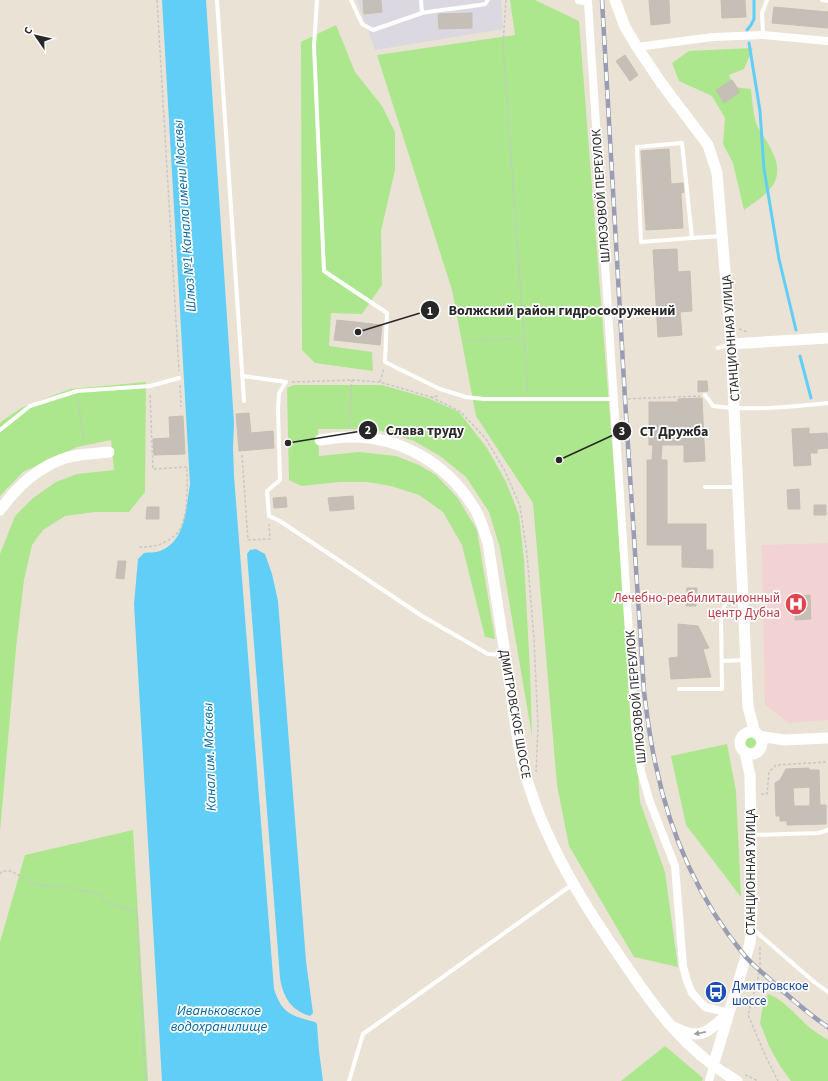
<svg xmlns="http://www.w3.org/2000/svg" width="828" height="1081" viewBox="0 0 828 1081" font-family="'Source Sans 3',sans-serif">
<rect width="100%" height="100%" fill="#ebe2d6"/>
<path fill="#dbd8e2" d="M357 0H501L503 29 375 50Z"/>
<path fill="#f3d2d4" d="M828 543V720L789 723 765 705 762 545Z"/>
<path fill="#ace78e" d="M510 0H535L579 21 640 802 665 872 678 967 634 957 569 846 557 785 533 503 476 416 452 290 377 55 515 35Z
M336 25 355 72 382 106 395 132V170L381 231 382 285 362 314 331 313 329 346 372 352 373 371 315 363 302 350 301 42Z
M753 48 744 69 729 75 734 87 751 89C752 100 753 112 756 123 759 131 766 139 770 147 788 180 770 192 744 210L733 163 723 144 725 118 712 96 679 81 672 63 689 51Z
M146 382 145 492 129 512H95L65 516 43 530 32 545 24 580 16 648 0 832V554L15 516 33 498 56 482 77 474 114 470 111 440 77 447 23 472 0 496V423L3 420 23 407 70 389Z
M294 385H382L428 398 459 412 487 448 506 482 519 515 524 560 530 671 532 736 500 548 489 512 466 477 440 456 414 441 393 434 372 429H318L319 456 359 452 396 456 419 465 436 475 457 497 477 530 495 639 485 637 462 545 443 512 419 495 391 486 367 482H340L301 486 289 480 287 388Z
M744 742a6 6 0 1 1 12 0a6 6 0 1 1-12 0Z
M727 744 736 791 741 897 686 825 671 756Z
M133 830 148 1081H0V942L25 855Z
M768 994C786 1001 796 1016 810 1028 815 1032 822 1036 828 1040V1081H791L780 1066 769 1046 760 1023 763 1005Z
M665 1046 703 1078 702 1081H621Z"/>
<path fill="#60cef7" d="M162 0H206L234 423 233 448 234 476 274 989C282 1014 292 1016 315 1022L317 1024 319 1051 323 1081H162L134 604 138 559 144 553C149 552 155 553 160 551 186 541 186 508 190 484Z
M256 549 265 554 272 574 278 601 306 961 313 1013 310 1016C290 1010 283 996 280 978L247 554 250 550Z"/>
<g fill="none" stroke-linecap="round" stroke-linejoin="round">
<path stroke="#60cef7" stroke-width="3" d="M747 30 751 25 754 19V0
M749 43 760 111 764 169 779 259 796 330
M800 356 811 398"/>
</g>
<path fill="#c6bfb7" stroke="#c6beb1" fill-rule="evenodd" d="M363 0H381L382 12 364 14Z
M649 0H669L670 23 651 25Z
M721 0H745L746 17 722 18Z
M774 7 828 12V28L772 23Z
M472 13V28L439 29 438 14Z
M625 55 638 75 630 81 616 61Z
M732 80 740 92 724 103 716 90Z
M669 149 671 184 683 183 684 192 681 193 683 228 646 230 641 151Z
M677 249 678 272 690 271 692 311 680 312 682 335 658 337 653 250Z
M337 320 382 325 380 345 334 340Z
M698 381H707L708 391 698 392Z
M702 398 705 461 684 462V445H662L661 460H667V524H706V550H713V568L682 567V545H647V460H652L653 445H649V402H678V399Z
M249 413 251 433 273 431 274 448 239 451 236 414Z
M183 416 185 454 154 455 153 439 170 438 169 417Z
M809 428V434L827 433 828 448 817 449V453H810L811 465 794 466 792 429Z
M799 489 800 509H788L787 490Z
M353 496 354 509 330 511 328 498Z
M286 497 287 507 274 508 273 498Z
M814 505H826V515H814Z
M147 507H159V519H146Z
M118 561H126L124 579 116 578Z
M687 588H697L696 606H686Z
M810 595 811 619 795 620V596Z
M678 624 698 626 709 648 703 649 711 677 671 679 669 658 678 657Z
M809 768V770H819L820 805H826V824L787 825V821H780V816H776L775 783 780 780 786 769ZM810 787V806H794L793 788Z"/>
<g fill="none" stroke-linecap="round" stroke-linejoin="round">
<path stroke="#c7c7c7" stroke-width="1.5" stroke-dasharray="3 2" stroke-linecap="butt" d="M157 0 179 371
M506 0 503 45 528 393
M739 329 747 332
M465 340 524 339
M292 382 352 380 380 382 431 397 438 396
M380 382 384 368
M180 385 181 407
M431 397 461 412 486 439 505 471 520 506 527 554 534 639 538 726 536 772
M78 398 84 444
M623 399 700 396
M349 427 352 380
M242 455 248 540 270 539 269 524
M139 547C144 547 149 547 154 546 162 545 177 536 180 529 189 511 187 487 187 467L153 469 150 394
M761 794H767L769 772 776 765 828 762
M0 874 2 871H11L39 886H58L99 894 106 902 137 911 145 1081
M760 947V970L748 1015 766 1057 778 1081
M746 1076V1075L758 1081"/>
<path stroke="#fff" stroke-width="4" d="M217 0 244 401
M317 0 314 46 324 271 387 313 385 362 440 389 466 397 484 399H613
M351 0 362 24 373 30 422 13
M421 0 422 13C443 9 464 8 485 4L488 0
M822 0 828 1
M763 35 762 13 767 0
M692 238 641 242 637 147 682 143 692 238 722 236
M718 348 731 344
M243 376 286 382 279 393 278 409 280 480 267 491 269 516 280 521 422 616 488 654 505 655
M705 395 713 406C751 411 790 407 828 403
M0 430 30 406 77 391 150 386 179 378
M705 487H737
M722 661 745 660
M679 689H722L721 614 726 602 742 598
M751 835 819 833 828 830
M753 929 813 981 828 992
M349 1081 363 1034 573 884"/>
<path stroke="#fff" stroke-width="8" d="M579 0 588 2 635 726 641 771 650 802 675 866 683 966 687 981 692 993 705 1007 729 1013
M637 47 713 37 763 35 828 41
M709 1081 713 1066"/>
<path stroke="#fff" stroke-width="11" d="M615 0 625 27 637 47 662 84 708 145 717 173 731 344 748 707 755 733
M731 344 828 338
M320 440C329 439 338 437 347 437 399 435 446 463 473 506 481 518 484 531 488 543 495 591 503 639 510 686 515 720 518 754 529 786 550 852 588 911 627 967 659 1014 686 1051 737 1081
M0 510C19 484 45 460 79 455 89 454 99 453 109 452
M740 743a11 11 0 1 1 22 0a11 11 0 1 1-22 0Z
M759 736 784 740 828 738
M674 1027C701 1042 708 1031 728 1014
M713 1066 750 943 752 911 750 775 745 752"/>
<g stroke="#999db3" stroke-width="4.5">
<path id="rail" d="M602 0 625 399 644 691C647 716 650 741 656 766 670 835 700 902 745 956 751 963 758 969 765 975 785 993 805 1012 828 1027"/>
</g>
<use href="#rail" stroke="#fff" stroke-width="3" stroke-dasharray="9" stroke-linecap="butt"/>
</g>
<defs><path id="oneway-solid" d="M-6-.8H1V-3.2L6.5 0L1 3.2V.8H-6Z"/></defs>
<use fill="#9e9e9e" href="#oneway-solid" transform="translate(700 1033) rotate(169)"/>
<defs>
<g id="hospital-disc" transform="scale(1.15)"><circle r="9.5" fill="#e0444e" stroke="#fff"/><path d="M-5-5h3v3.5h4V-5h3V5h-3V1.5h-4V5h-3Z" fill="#fff"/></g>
<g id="bus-disc" transform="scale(1.15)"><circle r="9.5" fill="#1a4fb4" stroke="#fff"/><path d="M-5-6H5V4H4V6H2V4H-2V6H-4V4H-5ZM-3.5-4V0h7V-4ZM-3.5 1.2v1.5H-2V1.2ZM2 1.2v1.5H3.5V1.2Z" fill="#fff"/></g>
</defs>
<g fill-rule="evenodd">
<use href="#hospital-disc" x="796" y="604"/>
<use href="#bus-disc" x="716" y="992"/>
</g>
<g text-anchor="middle" stroke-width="3.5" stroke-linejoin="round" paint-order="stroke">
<g font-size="13" fill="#272727" stroke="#fff">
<text transform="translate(600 196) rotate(-94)" y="5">ШЛЮЗОВОЙ ПЕРЕУЛОК</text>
<text transform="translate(730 338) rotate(-94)" y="5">СТАНЦИОННАЯ УЛИЦА</text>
<text transform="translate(635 697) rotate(-95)" y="5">ШЛЮЗОВОЙ ПЕРЕУЛОК</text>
<text transform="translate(516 714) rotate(80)" y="5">ДМИТРОВСКОЕ ШОССЕ</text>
<text transform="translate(750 872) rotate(-90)" y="5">СТАНЦИОННАЯ УЛИЦА</text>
</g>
<g font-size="13" fill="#be3a42" stroke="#fff" text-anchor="end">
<text x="780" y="602">Лечебно-реабилитационный<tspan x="780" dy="15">центр Дубна</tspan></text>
</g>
<g font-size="13" fill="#164399" stroke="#fff" text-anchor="start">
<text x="732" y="990">Дмитровское<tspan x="732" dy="15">шоссе</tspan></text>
</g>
<g font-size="14" font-style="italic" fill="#04689e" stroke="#fff">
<text transform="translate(184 216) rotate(-94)" y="5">Шлюз №1 Канала имени Москвы</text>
<text transform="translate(209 757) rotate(-92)" y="5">Канал им. Москвы</text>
<text x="219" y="1015">Иваньковское<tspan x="219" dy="16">водохранилище</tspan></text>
</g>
</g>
<path fill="none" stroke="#272727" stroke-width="1.5" d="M358 332L430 310M288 443L368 430M559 460L622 431"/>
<g fill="#272727" stroke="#fff" stroke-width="1.5">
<circle cx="358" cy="332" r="4"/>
<circle cx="288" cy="443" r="4"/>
<circle cx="559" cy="460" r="4"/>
<circle cx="430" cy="310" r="10"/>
<circle cx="368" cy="430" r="10"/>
<circle cx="622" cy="431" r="10"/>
</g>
<g font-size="12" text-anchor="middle" font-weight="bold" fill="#fff">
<text x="430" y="315">1</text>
<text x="368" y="434">2</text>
<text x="622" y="435">3</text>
</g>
<g font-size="14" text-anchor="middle" font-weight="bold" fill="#272727" stroke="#fff" stroke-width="3.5" stroke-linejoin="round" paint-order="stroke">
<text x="562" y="315">Волжский район гидросооружений</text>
<text x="425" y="435">Слава труду</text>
<text x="674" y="436">СТ Дружба</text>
</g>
<g transform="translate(36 36) rotate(304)" stroke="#ffffff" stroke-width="3" paint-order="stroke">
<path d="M0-3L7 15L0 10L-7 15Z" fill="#272727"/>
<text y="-6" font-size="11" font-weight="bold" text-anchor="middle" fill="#272727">С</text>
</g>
</svg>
